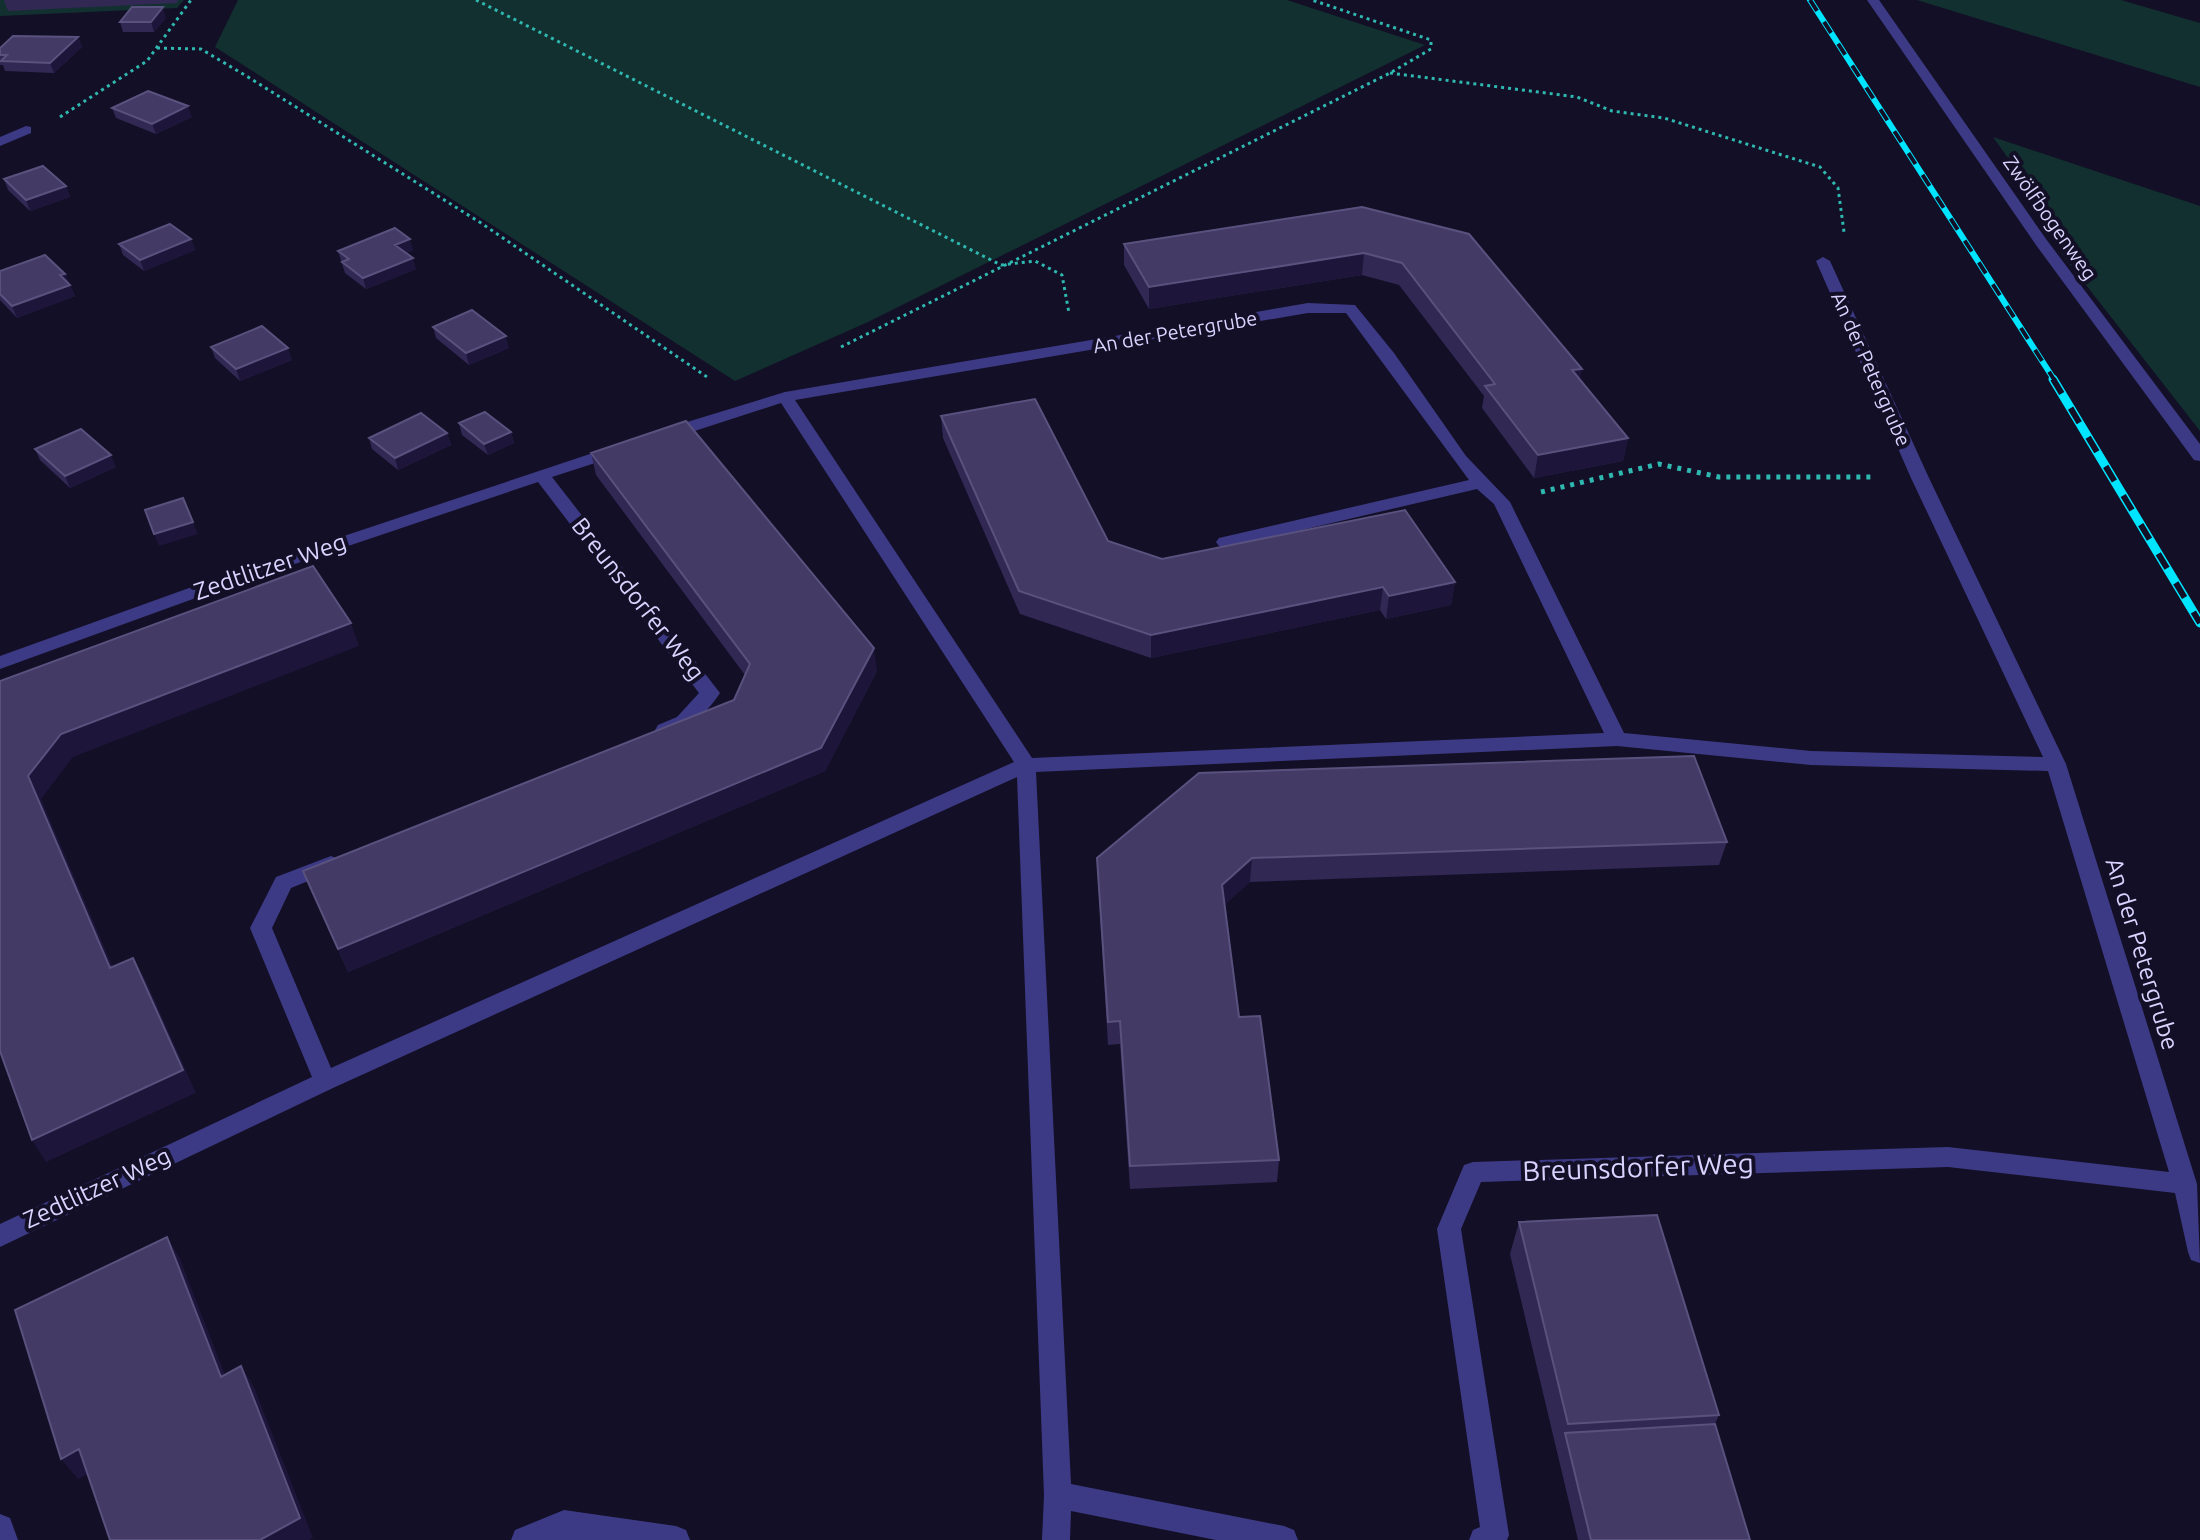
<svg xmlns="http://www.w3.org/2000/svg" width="2200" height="1540" viewBox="0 0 2200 1540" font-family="Ubuntu,sans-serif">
<rect width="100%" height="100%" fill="#130f26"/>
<path fill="#12302f" d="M0 0H184L177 8 0 16Z
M238 0H1287L1425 45 868 322 735 381 215 47Z
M1917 0H2121L2200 23V87Z
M1993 137 2200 206V431L2061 253 2079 257Z"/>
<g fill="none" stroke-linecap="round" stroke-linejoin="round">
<path stroke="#2fb8b0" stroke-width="3" stroke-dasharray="3 4" stroke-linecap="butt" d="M476 0 1001 265 1035 261 1062 275 1069 313
M157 48 201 49 248 77 481 223 710 379
M1390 73 1577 97 1612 111 1664 118 1820 167 1838 188 1844 232
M60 117 147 61 191 0
M841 347 1390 73 1431 49V40L1312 0"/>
<path stroke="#2fb8b0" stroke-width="5" stroke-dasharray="4 6" stroke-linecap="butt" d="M1541 492 1659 464 1719 477H1874"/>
<path fill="#3d3a85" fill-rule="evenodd" d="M1867 0H1879L2046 239 2200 444V461L2194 460 2036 245Z
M26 126 31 127V133L0 146V137Z
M1823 257 1830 261 1929 478 2066 764 2197 1184 2200 1263 2191 1260 2188 1252 2175 1193 1948 1167 1481 1182 1461 1229 1509 1535 1507 1540H1469L1473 1530 1480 1527 1437 1229 1464 1165 1473 1162 1948 1147 2169 1172 2048 771 1811 765 1617 746 1036 772 1071 1484 1284 1526 1294 1530 1298 1540H1216L1071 1511 1070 1540H1042L1044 1495 1017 777 333 1088 0 1247V1224L312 1077 250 928 276 877 331 856 338 859 341 864 338 869 291 888 272 928 331 1068 1014 762 781 403 673 438H661L659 434 661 430 785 392 1308 303 1355 305 1394 353 1466 456 1510 502 1624 733 1811 751 2043 757 1911 478 1816 261ZM1308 313H1346L1469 480 1219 538 1216 542 1219 546 1225 548 1477 489 1494 504 1604 733 1032 758 795 400Z
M617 445 625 450 623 454 552 477 720 693C706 714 689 730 665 737L655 730 658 725 677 717 699 693 538 482 215 591 0 669V656L203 583Z
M564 1510 676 1526 686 1530 690 1540H511L515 1530Z
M0 1514 10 1518 18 1540H0Z"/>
<g stroke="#00e5ff" stroke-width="6">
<path id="rail-far1" d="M1810 0 2055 381"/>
</g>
<g stroke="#00e5ff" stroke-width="9">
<path id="rail" d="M2053 379 2200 623"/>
</g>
<use href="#rail-far1" stroke="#130f26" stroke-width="4" stroke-dasharray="13" stroke-linecap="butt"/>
<use href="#rail" stroke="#130f26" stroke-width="6" stroke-dasharray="17" stroke-linecap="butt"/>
</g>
<path fill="#312854" d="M4 0H178L177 3 8 11Z
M166 18 154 32H123L120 22Z
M78 37 82 47 54 73 5 71 3 65H0V48Z
M112 108 192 117 156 134 116 118Z
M4 179 66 186 70 197 30 211 8 190Z
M1362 207 1579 380 1628 438 1623 461 1534 478 1482 408 1484 396 1399 285 1362 275 1149 309 1124 265V244Z
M191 239 195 250 144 271 123 255 119 244Z
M413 250 406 253 416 269 366 289 345 273 338 251Z
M0 271 65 274 75 296 17 318 0 300Z
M433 327 509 348 469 365 436 338Z
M211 347 292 360 240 381 215 358Z
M941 416 1108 541 1162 559 1455 582 1451 605 1386 619 1380 610 1151 658 1020 614 943 438Z
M459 423 511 432 514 443 488 455 462 435Z
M447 433 451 445 398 470 372 449 369 438Z
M35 449 116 467 70 488 40 460Z
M591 453 877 671 825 771 348 972 303 871 734 700 745 675 596 475Z
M1727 842 1719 865 1250 882 1225 904 1239 1017 1279 1160 1277 1182 1130 1189 1120 1044 1108 1045 1098 881 1097 858Z
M1519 1222 1719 1415 1715 1424 1750 1540H1578L1510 1254Z"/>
<path fill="#1d163a" d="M163 7 166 18 154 32 151 22Z
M78 37 82 47 54 73 50 63Z
M188 106 192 117 156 134 152 124Z
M66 186 70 197 30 211 26 200Z
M191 239 195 250 144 271 140 260Z
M410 239 413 250 398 256 395 245Z
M1364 253 1362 275 1149 309V287Z
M413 258 416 269 366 289 363 278Z
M65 274 70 285 60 275Z
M70 285 75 296 17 318 12 306Z
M506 336 509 348 469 365 466 353Z
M288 348 292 360 240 381 236 369Z
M1582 369 1577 391 1572 370Z
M511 432 514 443 488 455 484 444Z
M447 433 451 445 398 470 395 458Z
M1628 438 1623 461 1534 478 1538 455Z
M111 455 116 467 70 488 65 476Z
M193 522 198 534 159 546 154 534Z
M1455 582 1451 605 1386 619 1389 596Z
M1383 587 1380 610 1151 658V635Z
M351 623 359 646 73 757 41 799 123 991 110 968 28 776 61 734Z
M874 648 877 671 825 771 348 972 338 949Z
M1252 858 1250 882 1221 908 1222 885Z
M133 958 146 981 196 1093 46 1162 32 1140Z
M167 1237 180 1259 234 1398 221 1377Z
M241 1366 254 1387 313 1538 309 1540H260Z
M79 1449 96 1470 78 1479 61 1459Z"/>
<path fill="#433a66" stroke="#5a527e" stroke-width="2" d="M132 7H163L151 22H120Z
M13 36 78 37 50 63 1 61 7 55H0V48Z
M148 91 188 106 152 124 112 108Z
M43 166 66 186 26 200 4 179Z
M1362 207 1469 234 1582 369 1572 370 1628 438 1538 455 1485 386 1495 384 1402 263 1364 253 1149 287 1124 244Z
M170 224 191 239 140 260 119 244Z
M395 228 410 239 395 245 413 258 363 278 342 262 349 259 338 251Z
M45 255 65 274 60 275 70 285 12 306 0 294V271Z
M472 310 506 336 466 353 433 327Z
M262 326 288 348 236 369 211 347Z
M1035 399 1108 541 1162 559 1405 510 1455 582 1389 596 1383 587 1151 635 1019 591 941 416Z
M485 412 511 432 484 444 459 423Z
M421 413 447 433 395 458 369 438Z
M686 421 874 648 821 748 338 949 303 871 734 700 750 664 591 453Z
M81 429 111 455 65 476 35 449Z
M183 498 193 522 154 534 145 510Z
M313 566 351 623 61 734 28 776 110 968 133 958 183 1070 32 1140 0 1051V681Z
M1694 756 1727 842 1252 858 1222 885 1239 1017 1260 1016 1279 1160 1130 1166 1120 1021 1108 1022 1097 858 1199 773Z
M1657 1215 1719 1415 1568 1424 1519 1222Z
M167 1237 221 1377 241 1366 300 1518 260 1540H110L79 1449 61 1459 15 1310Z
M1715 1424 1750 1540H1591L1565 1433Z"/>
<g text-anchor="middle" stroke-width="8" stroke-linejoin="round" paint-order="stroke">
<g font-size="20" fill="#d9d4ff" stroke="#130f26">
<text transform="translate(2050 218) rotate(55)" y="7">Zwölfbogenweg</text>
<text transform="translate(1175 332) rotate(-10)" y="7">An der Petergrube</text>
<text transform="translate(1871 369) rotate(66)" y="7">An der Petergrube</text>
</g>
<g font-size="24" fill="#d9d4ff" stroke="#130f26">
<text transform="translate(270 567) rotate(-19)" y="8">Zedtlitzer Weg</text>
<text transform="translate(638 599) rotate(52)" y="8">Breunsdorfer Weg</text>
<text transform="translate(2142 954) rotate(73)" y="8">An der Petergrube</text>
<text transform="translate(97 1188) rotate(-25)" y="8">Zedtlitzer Weg</text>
</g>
<g font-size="28" fill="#d9d4ff" stroke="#130f26">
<text transform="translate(1638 1167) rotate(-2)" y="10">Breunsdorfer Weg</text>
</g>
</g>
</svg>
